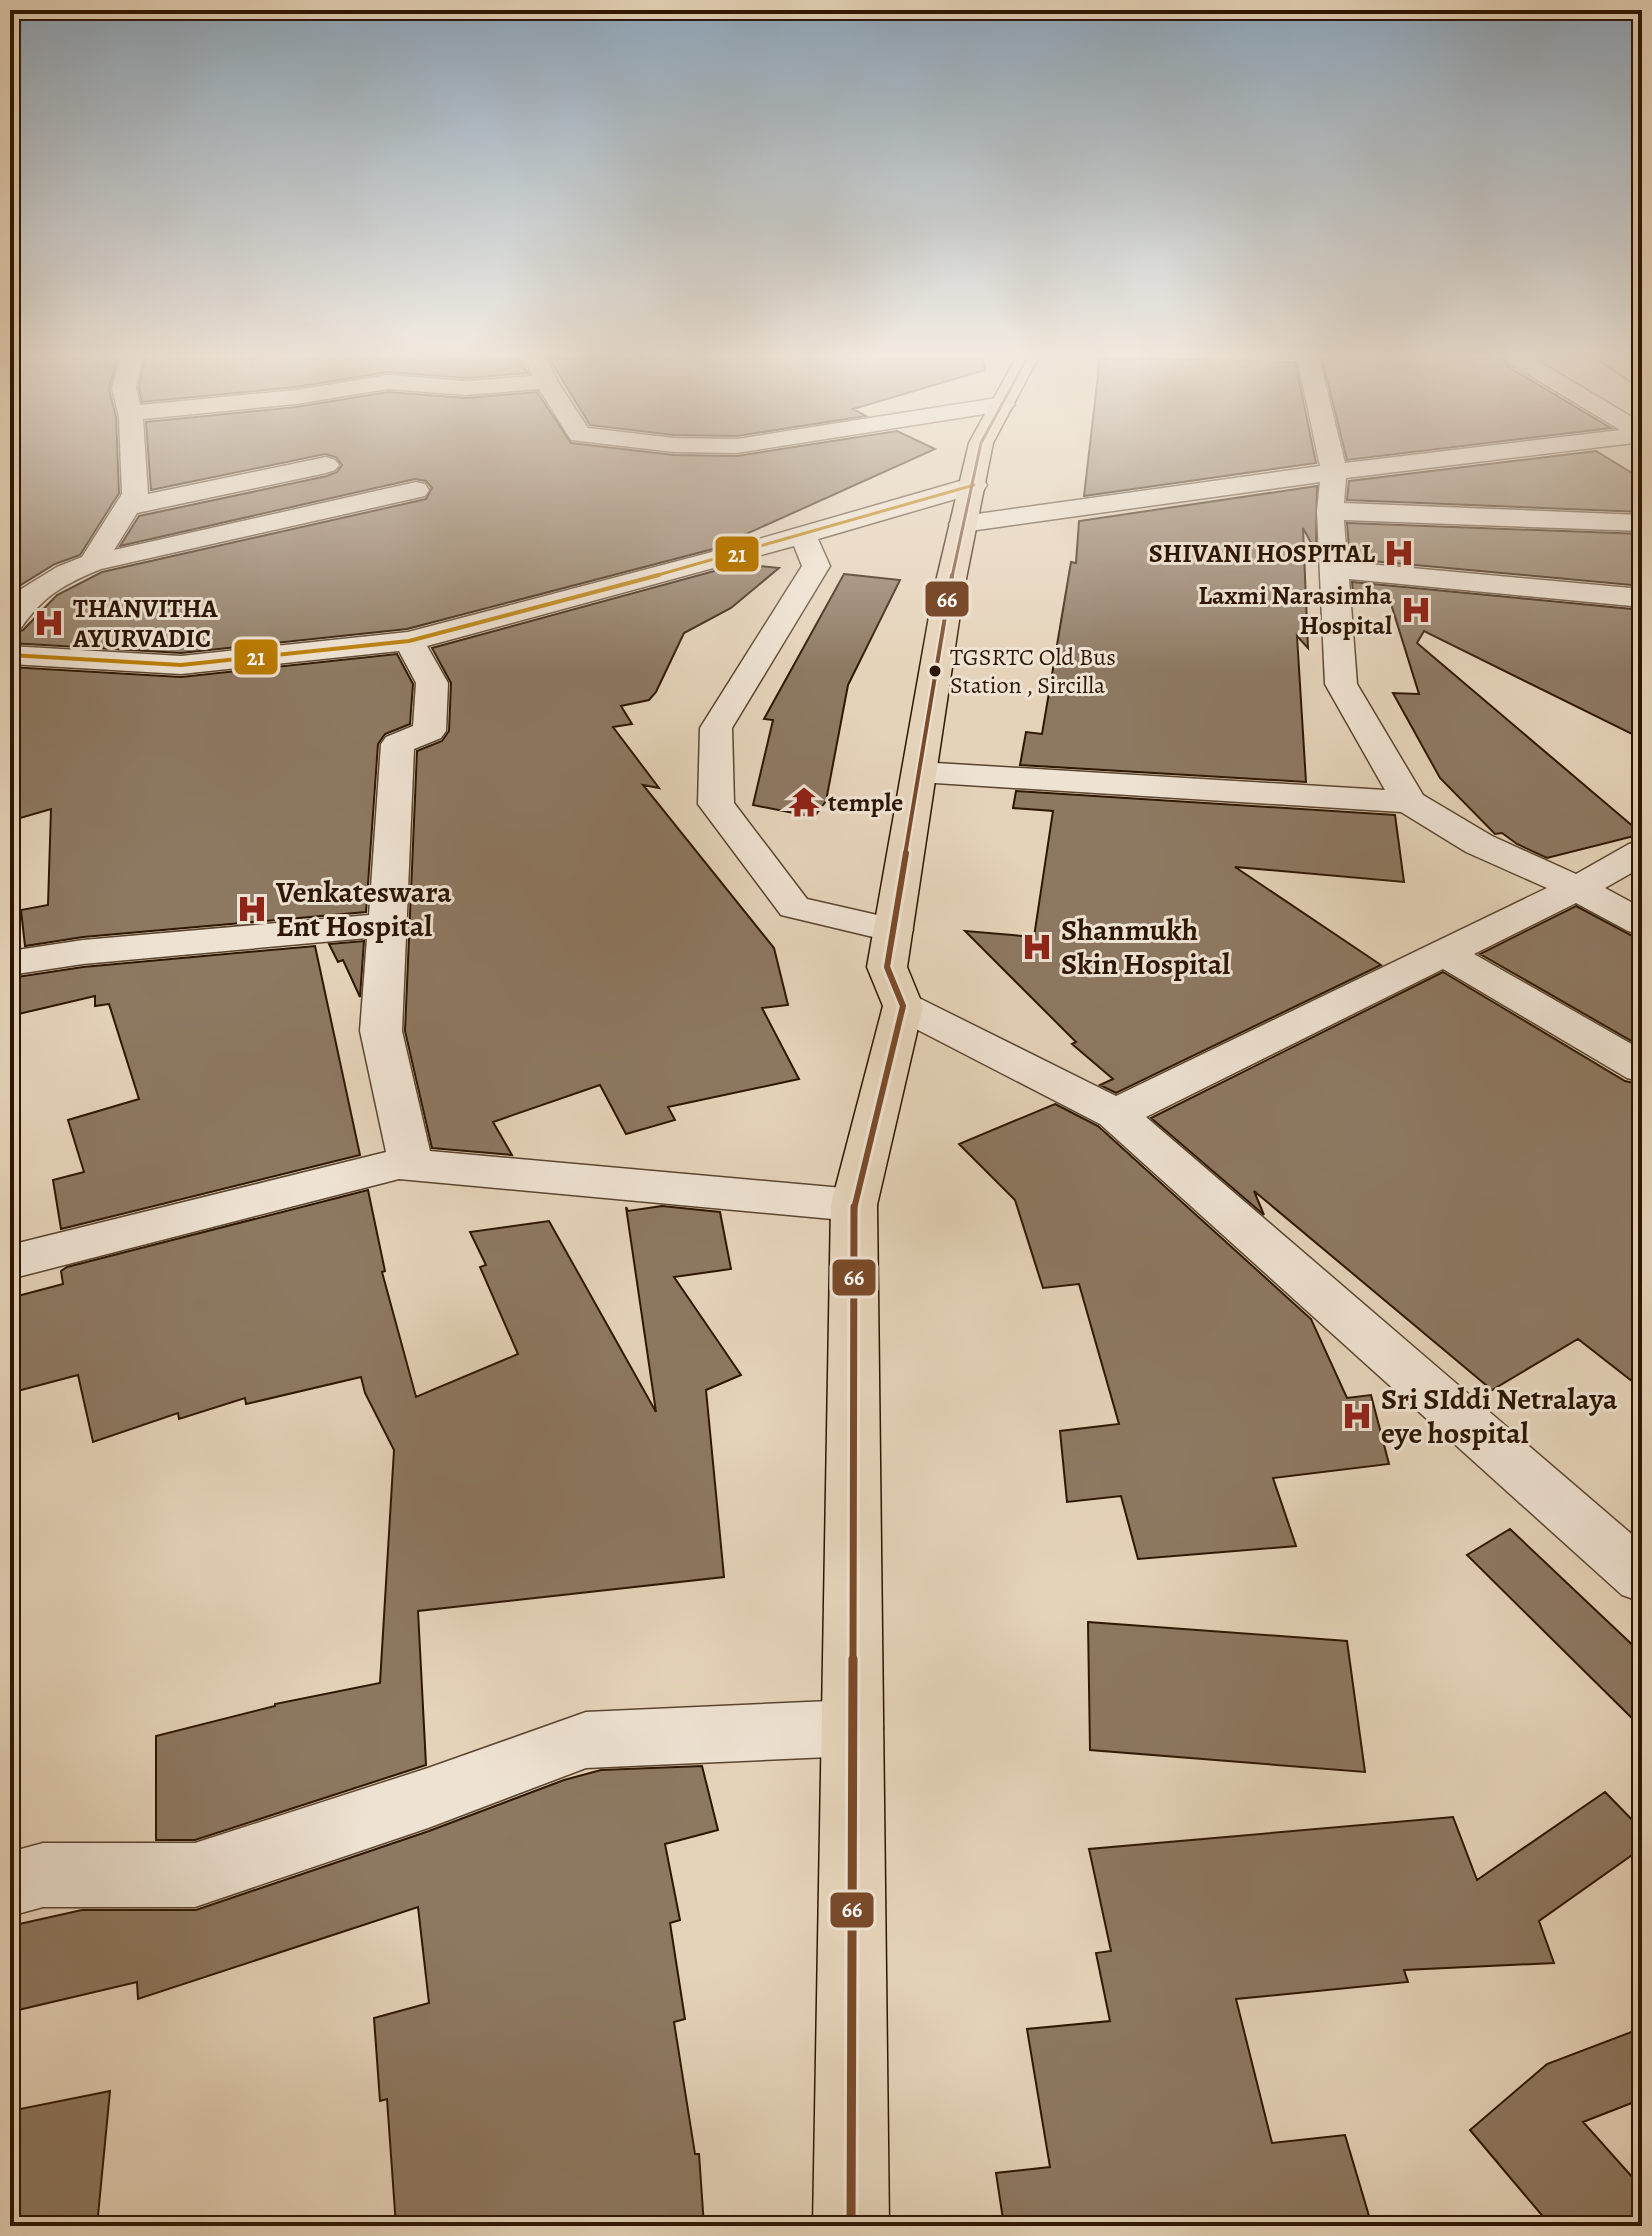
<svg xmlns="http://www.w3.org/2000/svg" width="1652" height="2236" viewBox="0 0 1652 2236" font-family="Alegreya,serif">
<rect width="100%" height="100%" fill="#e5d3b9"/>
<filter id="stains"><feTurbulence type="fractalNoise" baseFrequency=".0025" numOctaves="4"/><feColorMatrix values="0 0 0 0 .2 0 0 0 0 .09 0 0 0 0 .02 0 0 0 .5 -.17"/></filter>
<radialGradient id="worn" r=".72"><stop offset=".6" stop-color="#630" stop-opacity="0"/><stop offset="1" stop-color="#630" stop-opacity=".3"/></radialGradient>
<path fill="#8d7861" stroke="#2d1602" stroke-width="2" d="M10 358H117L109 389 116 417 119 493 80 555 55 564 16 588 10 596Z
M145 358H516L528 373 466 378 388 372 296 387 142 402 139 388Z
M549 358H983L985 370 853 409 866 416 737 436 674 435 590 425Z
M1100 358 1295 362 1316 463 1084 496Z
M1337 358H1503L1507 366 1611 428 1347 460 1322 359Z
M388 392 466 398 537 392 571 443 674 455 737 456 897 431 935 449 713 549 407 629 181 653 10 643V634L23 630 57 595 102 572 426 499 432 488 426 481 415 479 120 546 139 516 327 476 337 472 342 465 336 457 325 454 151 490 146 422 296 407Z
M1596 451 1642 479V512L1347 500 1349 481Z
M1317 486 1316 552 1303 528 1308 648 1297 636 1306 782 1020 765 1026 732 1042 734 1071 562 1076 563 1079 521Z
M1347 523 1642 534V586L1350 559Z
M740 564 779 568 731 608 684 633 656 692 649 700 621 706 632 724 613 727 659 788 643 785 774 948 788 1005 762 1008 799 1079 668 1107 675 1120 626 1134 600 1085 493 1122 512 1155 432 1148 405 1031 417 751 442 741 449 731 451 683 432 648Z
M844 574 900 580 848 685 826 801 814 817 753 805 773 720 764 719Z
M1352 582 1642 610V739L1424 631 1417 643 1642 834 1547 858 1517 844 1502 833 1495 834 1440 778 1393 693 1419 694 1391 604 1354 601Z
M397 654 413 684 410 724 385 734 378 744 366 912 83 937 25 946 21 910 48 905 51 809 10 821V667L181 677Z
M1016 791 1395 815 1404 882 1235 867 1381 965 1116 1093 1100 1085 1113 1079 1072 1044 1076 1042 965 931 1034 937 1053 811 1013 808Z
M1576 906 1642 941V1047L1480 954Z
M364 941 360 997 343 960 338 962 329 944Z
M315 946 360 1155 61 1229 53 1180 84 1172 68 1120 139 1099 109 1004 95 1006V996L10 1016V978L83 967Z
M1443 972 1625 1081 1642 1085V1389L1578 1339 1492 1390 1254 1191 1264 1215 1151 1118Z
M1055 1104 1098 1126 1311 1319 1347 1398 1371 1395 1389 1464 1273 1478 1296 1546 1138 1559 1121 1496 1067 1502 1060 1431 1119 1424 1079 1284 1043 1288 1015 1200 959 1144Z
M368 1190 385 1271 382 1272 416 1397 518 1354 480 1267 486 1265 470 1232 549 1221 656 1412 626 1207 628 1211 662 1206 720 1212 731 1269 674 1277 741 1375 706 1390 724 1577 418 1611 426 1765 195 1840H156V1736L275 1706V1704L380 1683 394 1450 365 1393 361 1377 246 1404 245 1398 179 1419 178 1413 93 1442 78 1375 10 1393V1298L63 1284 61 1271 67 1267Z
M1510 1529 1642 1654V1728L1467 1555Z
M1088 1622 1347 1641 1365 1772 1090 1750Z
M702 1766 718 1830 665 1844 680 1920 670 1923 685 2019 674 2022 695 2154H699L704 2226H396L387 2099 380 2101 374 2018 429 2003 418 1907 138 1999 137 1982 10 2012V1926L82 1910H196L429 1831 564 1780 601 1770Z
M1605 1792 1642 1830V1848L1539 1921 1554 1963 1404 1970 1408 1982 1236 1999 1272 2143 1345 2135 1372 2226H1004L996 2173 1050 2167 1027 2029 1110 2021 1096 1953 1111 1951 1089 1849 1453 1817 1477 1880Z
M1642 2028V2099L1583 2122 1642 2188V2226H1551L1470 2130 1547 2064Z
M110 2091 97 2226H10V2111Z"/>
<g fill="none" stroke-linecap="round" stroke-linejoin="round">
<g stroke="#5b4530" stroke-width="3">
<path id="minor" d="M120 358H142L136 388 140 405 296 390 388 375 466 381 532 376 529 367 519 358H546L558 382 588 428 674 438 737 439 1003 397 1011 399 1015 404 1011 409 1003 411 737 453 674 452 571 440 539 389 466 395 388 389 296 404 143 419 148 494 326 457 335 460 339 465 335 470 326 473 137 513 114 550 416 482 425 484 429 490 425 496 416 498 101 569C64 584 43 596 21 628L10 631V601L18 591 57 567 82 557 122 494 119 417 112 388Z
M1297 358H1319L1345 463 1620 430 1509 363 1506 358H1533L1642 423V442L1346 478 1344 503 1642 515V531L1344 520 1347 562 1642 589V607L1349 579 1357 684 1423 795 1492 836 1576 874 1629 844 1642 841V867L1605 888 1642 908V935L1628 931 1576 903 1474 954 1642 1050V1082L1627 1078 1443 969 1146 1117 1642 1543V1602L1622 1595 1100 1124 889 1015 883 1006 889 997 903 994 917 997 1116 1096 1547 888 1466 852 1401 812 919 782 907 779 902 772 907 765 919 762 1385 790 1325 684 1317 511 1320 482 963 532 953 530 949 524 953 518 963 516 1320 466Z
M1597 358H1624L1642 368V385L1634 383Z
M974 477 983 479 987 485 983 491 818 539 830 566 732 728 734 803 807 899 908 922 913 930 908 938 894 942 781 915 698 804 700 728 802 566 794 546 427 646 448 683 446 731 441 738 414 749 402 1031 430 1151 854 1189 870 1194 877 1205 870 1216 854 1221 399 1179 10 1279V1245L386 1152 360 1031 367 938 83 964 10 975V951L83 940 369 915 381 744 386 737 413 726 416 683 399 651 181 674 10 664V646L181 656 408 632 731 547Z
M852 1700 874 1708 883 1728 874 1748 852 1756 586 1768 428 1828 195 1907H43L10 1916V1852L43 1843H195L428 1768 586 1712Z"/>
</g>
<g stroke="#2d1602" stroke-width="3">
<path id="primary" d="M1016 358H1038L993 443 963 594 907 967 923 1006 877 1205 889 2226H813L831 1205 883 1006 867 967 933 594 969 443Z"/>
</g>
<use href="#minor" fill="#eee2d2" fill-rule="evenodd"/>
<use href="#primary" fill="#e5d3b9" fill-rule="evenodd"/>
<g stroke="#eee2d2" stroke-width="6">
<path id="bus-1-far1" d="M651 577 974 485"/>
</g>
<g stroke="#eee2d2" stroke-width="8">
<path id="bus-1" d="M10 655 181 665 409 641 659 575"/>
</g>
<g stroke="#eee2d2" stroke-width="6">
<path id="bus-2-far4" d="M952 577 981 443 1027 358"/>
</g>
<g stroke="#eee2d2" stroke-width="8">
<path id="bus-2-far3" d="M905 855 952 575"/>
</g>
<g stroke="#eee2d2" stroke-width="12">
<path id="bus-2-far2" d="M854 1209 903 1006 887 967 906 853"/>
</g>
<g stroke="#eee2d2" stroke-width="13">
<path id="bus-2-far1" d="M853 1661 854 1207"/>
</g>
<g stroke="#eee2d2" stroke-width="15">
<path id="bus-2" d="M851 2226 853 1659"/>
</g>
<use href="#bus-1-far1" stroke="#ba7b01" stroke-width="3"/>
<use href="#bus-1" stroke="#ba7b01" stroke-width="4"/>
<use href="#bus-2-far4" stroke="#7a4b2a" stroke-width="3"/>
<use href="#bus-2-far3" stroke="#7a4b2a" stroke-width="4"/>
<use href="#bus-2-far2" stroke="#7a4b2a" stroke-width="6"/>
<use href="#bus-2-far1" stroke="#7a4b2a" stroke-width="7"/>
<use href="#bus-2" stroke="#7a4b2a" stroke-width="9"/>
</g>
<linearGradient id="sky" x2="0" y2="1"><stop stop-color="#8da7bc"/><stop offset="0.53" stop-color="#f3ebe0"/><stop offset="1" stop-color="#f3ebe0" stop-opacity="0"/></linearGradient>
<rect width="1652" height="671" fill="url(#sky)"/>
<defs>
<g id="hospital-bare" transform="scale(2.4)"><path d="M-5-5h3v3.5h4V-5h3V5h-3V1.5h-4V5h-3Z" fill="#8f2418" stroke="#eee2d2" stroke-width="2.5" paint-order="stroke"/></g>
<g id="temple-bare" transform="scale(2.4)"><path d="M0-6L5-2H3V0L6.5 2.5H4V6H1.5V3h-3V6H-4V2.5H-6.5L-3 0V-2H-5Z" fill="#8f2418" stroke="#eee2d2" stroke-width="2.5" paint-order="stroke"/></g>
</defs>
<g fill-rule="evenodd">
<use href="#hospital-bare" x="1399" y="553"/>
<use href="#hospital-bare" x="1416" y="610"/>
<use href="#hospital-bare" x="49" y="623"/>
<use href="#temple-bare" x="804" y="802"/>
<use href="#hospital-bare" x="252" y="909"/>
<use href="#hospital-bare" x="1037" y="947"/>
<use href="#hospital-bare" x="1357" y="1416"/>
</g>
<circle fill="#2d1602" stroke="#eee2d2" stroke-width="3" cx="935" cy="671" r="7"/>
<g text-anchor="middle" stroke-width="6" stroke-linejoin="round" paint-order="stroke">
<g font-size="24" fill="#2d1602" stroke="#eee2d2" text-anchor="start">
<text x="950" y="665">TGSRTC Old Bus<tspan x="950" dy="28">Station , Sircilla</tspan></text>
</g>
<g font-size="26" font-weight="bold" fill="#2d1602" stroke="#eee2d2" text-anchor="end">
<text x="1375" y="562">SHIVANI HOSPITAL</text>
<text x="1392" y="604">Laxmi Narasimha<tspan x="1392" dy="30">Hospital</tspan></text>
<text x="73" y="617" text-anchor="start">THANVITHA<tspan x="73" dy="30">AYURVADIC</tspan></text>
<text x="828" y="811" text-anchor="start">temple</text>
</g>
<g font-size="30" font-weight="bold" fill="#2d1602" stroke="#eee2d2" text-anchor="start">
<text x="276" y="902">Venkateswara<tspan x="276" dy="34">Ent Hospital</tspan></text>
<text x="1061" y="940">Shanmukh<tspan x="1061" dy="34">Skin Hospital</tspan></text>
<text x="1381" y="1409">Sri SIddi Netralaya<tspan x="1381" dy="34">eye hospital</tspan></text>
</g>
</g>
<g stroke="#eee2d2" stroke-width="3">
<rect x="714" y="535" width="46" height="38" rx="8" fill="#ba7b01"/>
<rect x="924" y="580" width="46" height="38" rx="8" fill="#7a4b2a"/>
<rect x="233" y="638" width="46" height="38" rx="8" fill="#ba7b01"/>
<rect x="831" y="1258" width="46" height="39" rx="8" fill="#7a4b2a"/>
<rect x="829" y="1891" width="46" height="38" rx="8" fill="#7a4b2a"/>
</g>
<g font-size="22" text-anchor="middle" font-weight="bold" fill="#fff">
<text x="737" y="562">21</text>
<text x="947" y="607">66</text>
<text x="256" y="665">21</text>
<text x="854" y="1285">66</text>
<text x="852" y="1917">66</text>
</g>
<rect width="1652" height="2236" fill="none" stroke="#e5d3b9" stroke-width="40"/>
<rect x="12" y="12" width="1628" height="2212" fill="none" stroke="#2d1602" stroke-width="4"/>
<rect x="20" y="20" width="1612" height="2196" fill="none" stroke="#2d1602" stroke-width="2"/>
<rect width="100%" height="100%" filter="url(#stains)"/>
<rect width="100%" height="100%" fill="url(#worn)"/>
</svg>
